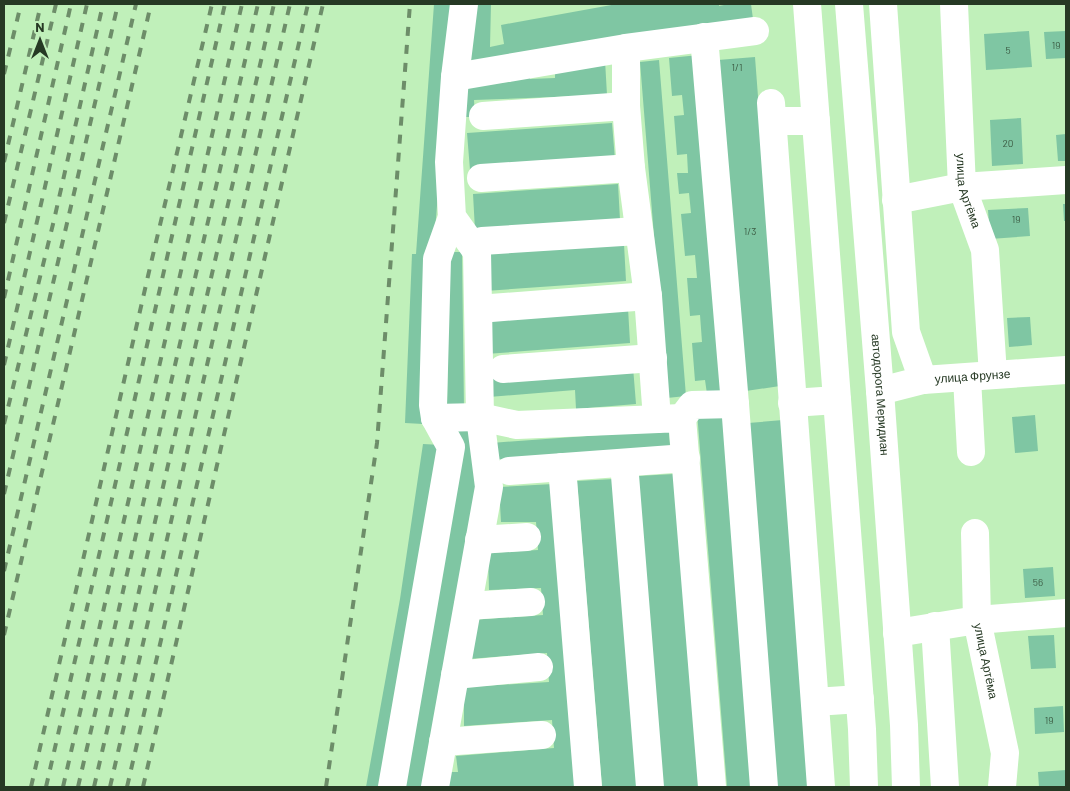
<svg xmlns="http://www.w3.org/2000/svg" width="1070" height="791" viewBox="0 0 1070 791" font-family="Barlow,sans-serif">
<rect width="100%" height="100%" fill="#c0f0ba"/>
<path fill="#7fc6a3" d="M434 4H453L433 256 423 424 405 423 412 254H416Z
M470 4H491L490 47 504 44 501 25 617 4H719V6L729 4H751L753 19 466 70Z
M1029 31 1032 67 986 70 984 34Z
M1066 31V58L1046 59 1044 32Z
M699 55 727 393 707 394 705 380 695 381 692 343 702 342 700 315 690 316 687 278H697L695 255 685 256 681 214 691 213 689 193 679 194 677 173H688L687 154 677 155 674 116 684 115 682 95 672 96 669 58Z
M755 57 780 386 746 391 718 60Z
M605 60 607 95 474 100 475 117H462L461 84 511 82 510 70H529L530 79 555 78V62Z
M659 60 686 396 667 398 640 62Z
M1021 118 1023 164 992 166 990 120Z
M612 123 615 160 470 170 467 133Z
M1066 134V161H1058L1056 135Z
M618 184 620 220 475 230 473 194Z
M1063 204H1066V221H1064Z
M1028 208 1030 236 990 239 988 210Z
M624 244 626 281 485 291 482 254Z
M449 252H462L464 409 447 410Z
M628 308 630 343 486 354 483 319Z
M1030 317 1032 345 1009 347 1007 318Z
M633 367 636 404 576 409 575 390 489 397 488 379Z
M727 410 756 787H727L697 412Z
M1035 415 1038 451 1015 453 1012 417Z
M783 420 811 787H776L748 423Z
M479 426 482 482 427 787H404L456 427Z
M669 430 670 446 492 460 491 443Z
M423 444 442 445 384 787H366L400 599Z
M674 474 699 787H663L638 476Z
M614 479 638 787H602L577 481Z
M553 484 577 787H447V772H458L456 756 554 748 552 720 464 726V687L549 682 547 653 469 659 471 620 543 615 541 588 489 590 488 553 538 550 536 522H501L499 487Z
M1053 567 1055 596 1025 598 1023 569Z
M1054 635 1056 668 1031 669 1028 636Z
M1063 706 1064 732 1035 734 1034 708Z
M1066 770V787H1039L1038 772Z"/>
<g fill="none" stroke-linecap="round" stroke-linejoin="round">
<g stroke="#fff" stroke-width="28">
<path d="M883 4 906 332 923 380"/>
<path id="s1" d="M954 4 962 187 985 250 993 375"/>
<path d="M704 37 735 404 764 787"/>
<path d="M626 48V106L631 168 648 296 657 419"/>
<path d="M455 77 626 48 755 31"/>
<path d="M771 103 821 787"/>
<path d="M483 116 626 106"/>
<path d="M773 121H816"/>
<path d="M481 178 631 168"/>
<path d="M896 200 962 187 1066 180"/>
<path d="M482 241 638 231"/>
<path d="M491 308 648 296"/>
<path d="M503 369 653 358"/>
<path d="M967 378 971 452"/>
<path id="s2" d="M880 391 923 380 1066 370"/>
<path d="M792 403 837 400"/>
<path d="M435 418 480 417 517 425 682 418 712 787"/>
<path d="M682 418 692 405 735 404"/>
<path d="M624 463 650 787"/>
<path d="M562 467 588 787"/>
<path d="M509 471 686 458"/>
<path id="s3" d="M975 533 977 620 1005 753 1002 787"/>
<path d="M479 540 527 537"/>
<path d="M468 606 531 602"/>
<path d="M935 626 945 787"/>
<path d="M897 633 977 620 1066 613"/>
<path d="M455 675 539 667"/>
<path d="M815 702 860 699"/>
<path d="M443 742 542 735"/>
<path d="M392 787 451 447 435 418 433 405 437 259 452 217"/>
<path d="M435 787 489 487 480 417 477 252 452 217 449 162 455 77 464 4"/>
</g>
<g stroke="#fff" stroke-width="28">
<path d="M807 4 862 729 864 787"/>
<path id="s4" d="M849 4 880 391 904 725 906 787"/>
</g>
<path stroke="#6d8d69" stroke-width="4" stroke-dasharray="9 9" stroke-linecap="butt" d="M4 74 21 4
M4 162 41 4
M4 223 56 4
M4 298 71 4
M4 365 87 4
M4 424 54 220 103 4
M4 494 118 4
M4 571 136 4
M4 635 151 4
M31 787 148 276 212 4
M46 787 225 4
M63 787 242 4
M78 787 258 4
M94 787 274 4
M110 787 290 4
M127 787 308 4
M143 787 323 4
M326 787 377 443 410 4"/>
</g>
<g text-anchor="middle" stroke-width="5" stroke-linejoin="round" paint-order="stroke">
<g font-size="10" fill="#3c5c44">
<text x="1056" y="49">19</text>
<text x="1008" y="54">5</text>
<text x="737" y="71">1/1</text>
<text x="1008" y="147">20</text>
<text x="1016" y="223">19</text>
<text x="750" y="235">1/3</text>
<text x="1038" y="586">56</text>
<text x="1049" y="724">19</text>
</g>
<g font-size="12" fill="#263924" stroke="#c0f0ba">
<text dy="4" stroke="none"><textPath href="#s1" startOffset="188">улица Артёма</textPath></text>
<text dy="4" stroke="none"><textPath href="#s2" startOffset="94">улица Фрунзе</textPath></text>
<text dy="4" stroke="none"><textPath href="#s4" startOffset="392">автодорога Меридиан</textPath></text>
<text dy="4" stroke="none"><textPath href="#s3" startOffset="129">улица Артёма</textPath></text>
</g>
</g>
<rect width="1070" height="791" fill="none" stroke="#263924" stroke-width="10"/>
<g transform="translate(40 40)" stroke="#c0f0ba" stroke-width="4" paint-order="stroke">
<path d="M0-4L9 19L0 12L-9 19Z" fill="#263924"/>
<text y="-8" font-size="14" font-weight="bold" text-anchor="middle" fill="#263924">N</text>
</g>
</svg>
